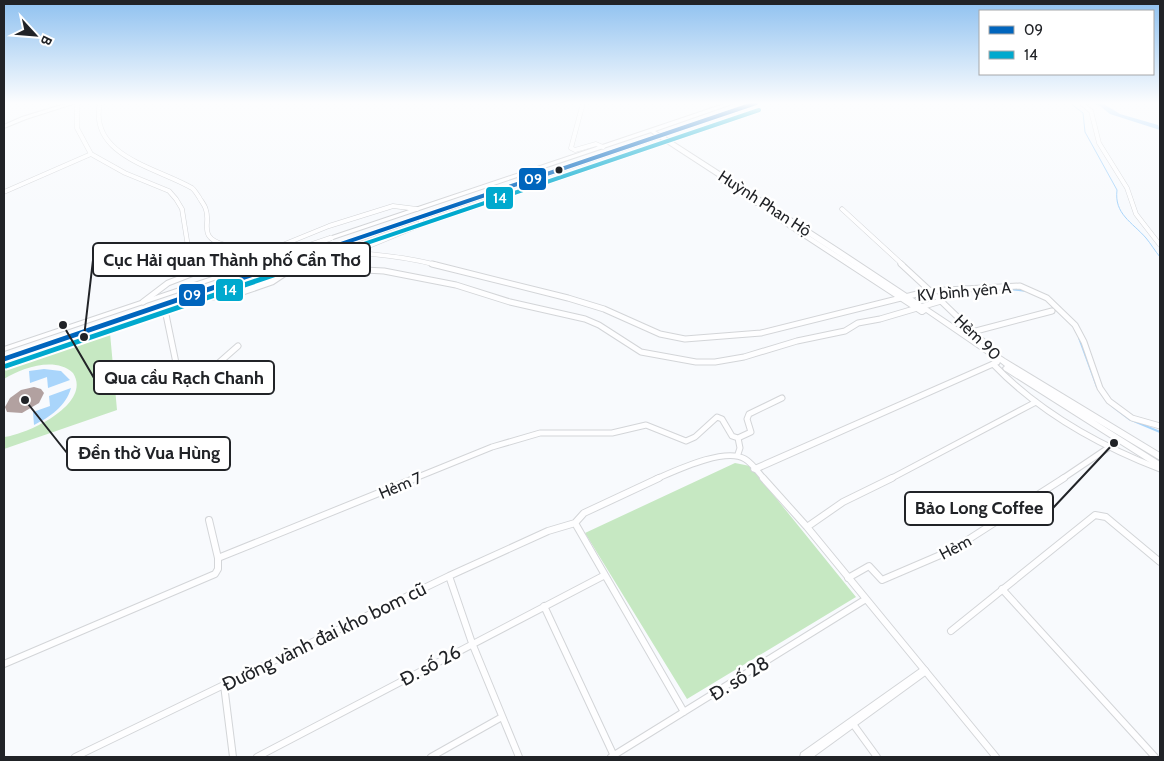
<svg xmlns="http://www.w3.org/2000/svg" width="1164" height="761" viewBox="0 0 1164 761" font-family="Cabin,sans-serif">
<rect width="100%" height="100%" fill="#f8fafd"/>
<path fill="#c6e8c2" d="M110 333 117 410 4 449V437C26 435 93 404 73 373 55 356 22 368 4 379V369Z
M735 463 750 466 856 597 687 699 585 533Z"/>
<path fill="#a9d5fb" d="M1091 103H1102L1120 114 1158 125 1160 130 1110 114 1100 106Z
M44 369 61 371 70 380 48 388 47 377 30 383 29 371Z
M71 388C66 406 50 417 34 425L33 412 50 406 49 396Z"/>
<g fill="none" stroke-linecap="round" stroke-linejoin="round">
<path stroke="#a9d5fb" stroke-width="1" d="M1070 103 1083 113 1085 132 1117 190C1114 214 1132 222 1146 238 1151 244 1155 251 1160 257"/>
<path stroke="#a9d5fb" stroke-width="2" d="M1009 289 1027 291
M918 299 932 295
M1079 338 1097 387
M1112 406 1129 419 1160 432"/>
</g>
<path fill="#b2a1a0" d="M34 387 41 389 44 393 39 403 22 413 7 412 5 407 10 398 21 390Z"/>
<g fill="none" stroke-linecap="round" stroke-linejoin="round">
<g stroke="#d3d5d8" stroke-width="5">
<path id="street-far2" d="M77 103V128L91 154 125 173 169 191 176 199 182 209 189 253C211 269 260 264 287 265
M100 103C88 156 158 168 192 188 195 190 196 193 199 197 201 201 205 205 206 210 211 224 197 237 225 245 250 252 280 250 305 250 350 252 394 254 437 265
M583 103 571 148 575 150 596 144 603 147
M1081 103 1091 111 1099 143 1127 188 1136 214 1160 245
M4 192 91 154
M842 209 903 265
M275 248 329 226 393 206 417 209
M357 251 420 225 422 217
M214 265 220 263"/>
</g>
<g stroke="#d3d5d8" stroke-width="7">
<path id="street-far1" d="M251 264 384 271 456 285 510 302 585 319 599 325 641 352 696 362H715L744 357 797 341 845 331 858 323 880 319 941 301 995 353
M432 264 568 298 604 309 660 334 685 339 761 333 929 291 1020 286 1047 298 1075 325 1084 342 1100 388 1109 401 1132 418 1160 426
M901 264 941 301
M143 302 168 283 217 264
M972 332 1052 311
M238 346 189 389 181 387 164 305 243 292 272 282 296 266
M993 364C1039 412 1098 445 1160 469
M738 438 740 448 738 454
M413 479 492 447 540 433H612L646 425 686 441 695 437 717 417 722 419 732 436 738 438 751 432 747 419 749 414 782 398
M656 479C677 470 725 447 745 459 752 463 759 473 764 479
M890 479 1036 402
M1062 479 1108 448"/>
</g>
<g stroke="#d3d5d8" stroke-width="8">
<path id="street" d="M763 478 807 527 996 757
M209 520 218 558
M575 523 684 712
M807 527 843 502 892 478
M449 576 472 643 519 757
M848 578 869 566 882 580 952 550 1064 478
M1002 589 1155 757
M544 606 614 756
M951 631 1095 515 1106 517 1160 562
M4 664 215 574 218 569V558L416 478
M224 685 233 757
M853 724 877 757
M75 757 449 576 548 531 575 523 584 513 659 478
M257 757 605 575
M431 757 502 717
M611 757 866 599"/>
</g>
<g stroke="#d3d5d8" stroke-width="2">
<path id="secondary" d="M68 103H76L26 119 4 128V125L22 117Z
M727 103H735L655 131 660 134 751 103H759L664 136 836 247 1005 359 1160 453V460L1092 419 1160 462V469L1004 370 1003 368 1005 366 1000 362 999 364 758 471 755 472 752 471 751 469 752 467 996 360 926 312 923 314H921L779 221V219H783L871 276 659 138 375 235 373 236 370 234 371 233 656 136 651 132 333 239H329L328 238 329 237Z
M721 178 723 179 760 204 759 205H755L719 181V179Z
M221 274 224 276 223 277 4 351V347Z
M228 282 231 284 230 285 4 361V357Z
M924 666 927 668 929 671 927 674 813 757H800L801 753Z"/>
</g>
<use href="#street-far2" stroke="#fefeff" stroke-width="4"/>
<use href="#street-far1" stroke="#fefeff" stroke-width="5"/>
<use href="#street" stroke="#fefeff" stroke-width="6"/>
<use href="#secondary" fill="#fefeff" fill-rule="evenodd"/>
<g stroke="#d3d5d8" stroke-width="6" stroke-linecap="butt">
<path id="secondary-bridge-far1" d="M252 265 331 238
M282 265 373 234"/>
</g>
<g stroke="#d3d5d8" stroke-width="9" stroke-linecap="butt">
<path id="secondary-bridge" d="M221 276 255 264
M228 284 286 264"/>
</g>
<use href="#secondary-bridge-far1" stroke="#fefeff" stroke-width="5"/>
<use href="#secondary-bridge" stroke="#fefeff" stroke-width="7"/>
<g stroke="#fff" stroke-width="6">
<path id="bus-1-far1" d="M279 265 756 103"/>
</g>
<g stroke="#fff" stroke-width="9">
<path id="bus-1" d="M4 359 283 264"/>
</g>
<g stroke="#fff" stroke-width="6">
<path id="bus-2-far1" d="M302 265 759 110"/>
</g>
<g stroke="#fff" stroke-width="9">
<path id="bus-2" d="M6 366 306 264"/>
</g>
<use href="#bus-1-far1" stroke="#0065bd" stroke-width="4"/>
<use href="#bus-1" stroke="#0065bd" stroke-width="5"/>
<use href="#bus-2-far1" stroke="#00a9ce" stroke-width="4"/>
<use href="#bus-2" stroke="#00a9ce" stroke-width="5"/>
</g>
<linearGradient id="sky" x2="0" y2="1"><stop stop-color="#8fc1f0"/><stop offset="0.49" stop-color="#fcfdfe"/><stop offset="1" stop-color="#fcfdfe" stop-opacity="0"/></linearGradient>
<rect width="1164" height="210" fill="url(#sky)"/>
<circle fill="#212327" stroke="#fff" stroke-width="2" cx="559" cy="170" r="4.5"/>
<g text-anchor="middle" stroke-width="5" stroke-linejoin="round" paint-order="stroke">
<g font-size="16" fill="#212327" stroke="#fff">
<text transform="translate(765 203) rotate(33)" y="6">Huỳnh Phan Hộ</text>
<text transform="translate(964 291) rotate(-5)" y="6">KV bình yên A</text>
<text transform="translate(978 337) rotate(44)" y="6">Hẻm 90</text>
<text transform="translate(400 485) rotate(-23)" y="6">Hẻm 7</text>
<text transform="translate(955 547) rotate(-28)" y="6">Hẻm</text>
</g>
<g font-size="19" fill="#212327" stroke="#fff">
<text transform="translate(324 636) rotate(-26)" y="7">Đường vành đai kho bom cũ</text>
<text transform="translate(430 665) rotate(-28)" y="7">Đ. số 26</text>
<text transform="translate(739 678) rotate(-32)" y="7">Đ. số 28</text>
</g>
</g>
<path fill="none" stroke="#212327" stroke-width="2" d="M84 337L93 260M63 325L94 378M25 400L67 453M1114 443L1053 508"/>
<g fill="#212327" stroke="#fff" stroke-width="2">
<circle cx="84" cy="337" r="5"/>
<circle cx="63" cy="325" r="5"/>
<circle cx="25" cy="400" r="5"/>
<circle cx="1114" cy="443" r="5"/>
</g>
<g fill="#fff" stroke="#212327" stroke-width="2">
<rect x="93" y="243" width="277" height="33" rx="5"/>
<rect x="94" y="361" width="180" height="33" rx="5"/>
<rect x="67" y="437" width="163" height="33" rx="5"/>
<rect x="905" y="492" width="148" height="33" rx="5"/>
</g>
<g font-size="18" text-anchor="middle" font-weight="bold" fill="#212327">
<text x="232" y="266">Cục Hải quan Thành phố Cần Thơ</text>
<text x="184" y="384">Qua cầu Rạch Chanh</text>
<text x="149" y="459">Đền thờ Vua Hùng</text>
<text x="979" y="514">Bảo Long Coffee</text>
</g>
<g stroke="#fff" stroke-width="2">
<rect x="518" y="167" width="29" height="24" rx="5" fill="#0065bd"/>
<rect x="485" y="186" width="29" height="24" rx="5" fill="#00a9ce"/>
<rect x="215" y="278" width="29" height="24" rx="5" fill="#00a9ce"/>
<rect x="178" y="283" width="28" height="24" rx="5" fill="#0065bd"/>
</g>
<g font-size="14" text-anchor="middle" font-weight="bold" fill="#fff">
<text x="533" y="184">09</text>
<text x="500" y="203">14</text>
<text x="230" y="295">14</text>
<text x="192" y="300">09</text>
</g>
<rect width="1164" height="761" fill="none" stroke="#212327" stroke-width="10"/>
<rect x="979" y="10" width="175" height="65" fill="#ffffff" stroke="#a6a7a9"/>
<rect x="989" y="26" width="25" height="8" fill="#0065bd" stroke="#a6a7a9"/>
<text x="1024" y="35" font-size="15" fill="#212327">09</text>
<rect x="989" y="51" width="25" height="8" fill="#00a9ce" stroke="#a6a7a9"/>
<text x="1024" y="60" font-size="15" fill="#212327">14</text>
<g transform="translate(35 35) rotate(116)" stroke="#ffffff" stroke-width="4" paint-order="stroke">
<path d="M0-4L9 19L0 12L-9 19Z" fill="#212327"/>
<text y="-8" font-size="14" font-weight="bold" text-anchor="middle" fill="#212327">B</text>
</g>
</svg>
